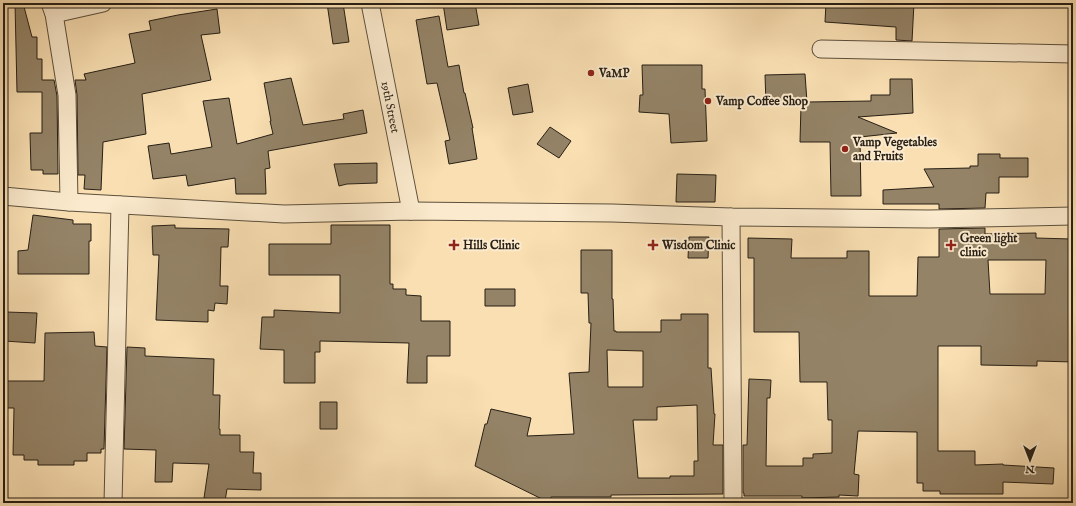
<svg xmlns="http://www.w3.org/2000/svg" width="1076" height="506" viewBox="0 0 1076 506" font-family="'IM FELL English',serif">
<rect width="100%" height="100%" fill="#f9dfb2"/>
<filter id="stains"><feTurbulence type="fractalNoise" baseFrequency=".005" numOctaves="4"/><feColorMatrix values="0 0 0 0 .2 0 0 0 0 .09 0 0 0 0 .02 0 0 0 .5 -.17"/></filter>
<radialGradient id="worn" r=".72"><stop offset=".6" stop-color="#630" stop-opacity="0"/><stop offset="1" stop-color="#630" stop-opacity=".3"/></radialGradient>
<path fill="#948367" stroke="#271f15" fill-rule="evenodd" d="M15 3H23L32 37H37V59H42V80H54L57 96 58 174H43V170H31L30 133H42V92H17Z
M327 3H343L349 42 333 44Z
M443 3H475L479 25 447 30Z
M826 3H914L912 41 896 40V27L825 22Z
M217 9 220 33 201 35 211 80 142 94 146 134 103 142 101 190 84 189 85 175H78L77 95 75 80H86L84 74 135 63 129 34 151 30 149 21 178 15Z
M439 16 448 67 459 65 464 93H465L473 128H472L477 159 449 164 445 141 450 140 437 83 427 84 416 20Z
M642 65H702V89H705L707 141 671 143 669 114 639 112 640 95H643Z
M805 74 807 102 871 101V95H890V79H912L913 113 858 117 897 133 860 137 861 196H831L830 142H800L801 105 766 104 765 75Z
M291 78 303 125 344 119 343 114 363 110 367 133 268 151 270 168 265 169 266 194H236L235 178 188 186 186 175 153 179 148 146 169 143 171 154 212 147 203 101 229 98 237 144 273 134 270 121H271L264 83Z
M528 84 533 112 513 115 508 88Z
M550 127 571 141 559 158 537 144Z
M978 154H1000V158H1028V177H999V193H986L985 208 939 209V204H883V190L934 187 924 169 970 168V166H978Z
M377 163V183L347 184 339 186 334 164Z
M677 174 716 175 715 202H676Z
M33 215 73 220V224H91V241H89V274H18V251L28 250Z
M175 225V228L229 229 228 247H221L220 286H228L227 304 215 303 214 311 208 310V322L156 320 159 255H153L152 226Z
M331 225H390V284H393V289H406V295L421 296V321H450V356H427V383H407L409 343 320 341V352H315V383H284V350L260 349 262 317H274V310L340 313V275H269V244H331Z
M985 228V234L1036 233V238L1071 239V272H1073V362L1037 361V366L981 365V346H938V451H975V465L1003 464V465L1054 468 1053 484 1003 482V494H940V491H923V483H917V432L858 431 854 474 859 475 858 496 839 495V497L802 498V496H744V493H743V445H747L749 379 771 380 770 398H767L766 466H803V458H813V454L832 453V420H828L827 382H800L799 332H754V258H748V238L792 239 791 258H847V251H869V296H917L918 257H939V229ZM988 260H1046L1045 294H990Z
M689 237H709L708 258H688Z
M581 250H612V299H613L614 331H616V332H661V320H681V314H708V368H711L714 414H715L713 445H723V494L611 495V497H551L550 503 475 466 485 424H487L491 409 531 418 527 436 574 434 569 373 589 372 591 323H589L588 293H581ZM607 350 643 351V387H608ZM697 405 698 461H694V476H670V478H638L633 420H657V407Z
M485 289H515V306H485Z
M6 312 37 313 35 343 4 341Z
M94 332 95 346 107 347 104 449H101V453H87V461H74V465H38V460H24V455H13L14 408H3V381H44L45 333Z
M127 347 145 348V356L214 359 213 395H220L219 429H220V435H240V452H254L253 473H261V490L227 489 225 501 204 498 209 464 173 463 172 482H155L156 450 124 449Z
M320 402H337V429H320Z"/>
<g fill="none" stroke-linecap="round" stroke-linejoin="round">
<g stroke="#5c4f3c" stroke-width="19">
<g id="minor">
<path d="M50 3 54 14 67 95 69 202"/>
<path id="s1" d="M370 3 411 211"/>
<path d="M54 14 103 3"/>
<path d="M821 49 1073 54"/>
<path d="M3 196 69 202 284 214 411 211 612 213 731 217 929 219 1073 216"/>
<path d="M731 217 733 503"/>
<path d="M113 503 120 205"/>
</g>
</g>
<use href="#minor" stroke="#fbeacd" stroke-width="17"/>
</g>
<g fill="#8f2418" stroke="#fbeacd" stroke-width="1.5">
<circle cx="591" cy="73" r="4"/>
<circle cx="708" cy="101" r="4"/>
<circle cx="845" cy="149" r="4"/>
<path d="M452 239h4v4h4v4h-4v4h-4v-4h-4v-4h4z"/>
<path d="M651 239h4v4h4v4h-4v4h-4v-4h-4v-4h4z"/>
<path d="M949 239h4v4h4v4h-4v4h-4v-4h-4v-4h4z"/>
</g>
<g text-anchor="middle" stroke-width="4" stroke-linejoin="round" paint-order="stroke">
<g font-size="12" font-weight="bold" fill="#271f15" stroke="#fbeacd" text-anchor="start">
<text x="599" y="77">VaMP</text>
<text x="716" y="105">Vamp Coffee Shop</text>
<text x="853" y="146">Vamp Vegetables<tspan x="853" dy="14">and Fruits</tspan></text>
<text x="960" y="242">Green light<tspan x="960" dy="14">clinic</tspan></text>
<text x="463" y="249">Hills Clinic</text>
<text x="662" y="249">Wisdom Clinic</text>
</g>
<g font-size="12" fill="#271f15" stroke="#fbeacd">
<text dy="4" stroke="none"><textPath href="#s1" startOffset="106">19th Street</textPath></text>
</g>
</g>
<rect width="1076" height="506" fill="none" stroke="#f9dfb2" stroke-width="16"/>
<rect x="4" y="4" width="1068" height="498" fill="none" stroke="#271f15" stroke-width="2"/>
<rect x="8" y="8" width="1060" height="490" fill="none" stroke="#271f15"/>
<g transform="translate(1030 460) rotate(180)" stroke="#fbeacd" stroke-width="3" paint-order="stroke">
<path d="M0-3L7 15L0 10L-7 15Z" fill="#271f15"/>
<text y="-6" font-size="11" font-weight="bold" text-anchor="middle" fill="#271f15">N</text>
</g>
<rect width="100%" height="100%" filter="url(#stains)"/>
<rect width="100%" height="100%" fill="url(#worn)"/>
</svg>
